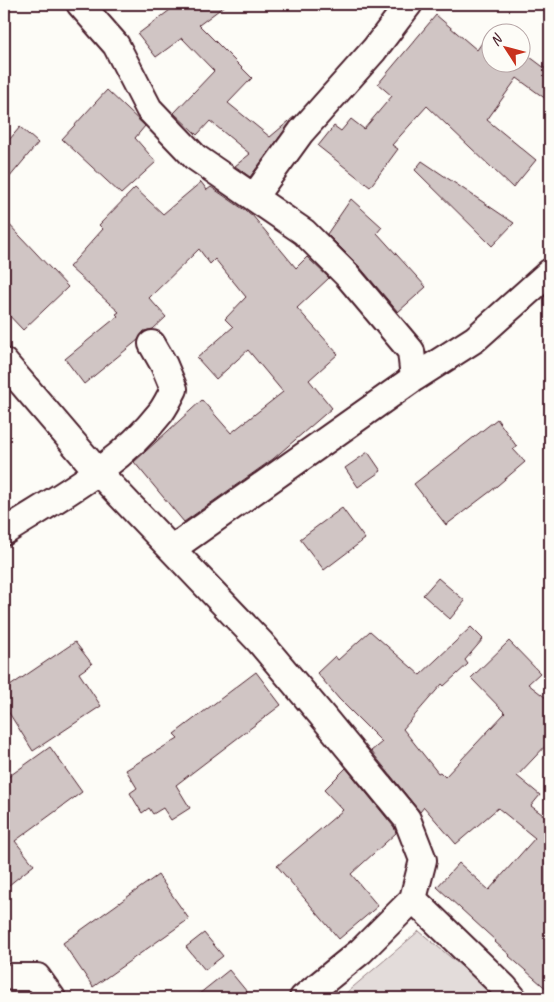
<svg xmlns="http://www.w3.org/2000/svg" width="554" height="1002" viewBox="0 0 554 1002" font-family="Caveat,sans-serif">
<rect width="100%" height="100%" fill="#fdfcf7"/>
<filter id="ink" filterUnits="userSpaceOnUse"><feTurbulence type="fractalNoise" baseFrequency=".02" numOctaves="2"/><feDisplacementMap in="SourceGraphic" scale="10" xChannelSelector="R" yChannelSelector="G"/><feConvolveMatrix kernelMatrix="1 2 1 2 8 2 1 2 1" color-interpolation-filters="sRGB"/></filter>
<g filter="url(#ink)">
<path fill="#e3dcda" stroke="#967e82" d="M419 931 479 981 493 998H340Z"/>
<path fill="#d0c5c4" stroke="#4a1f2b" d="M178 4H227L199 25 252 78 228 103 270 137 295 116 250 177 235 166 250 154 210 121 197 135 174 113 214 71 182 38 156 57 138 34Z
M436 15 477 50 484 40 492 45V62H522V51L550 72V102L517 78 487 120 536 160 513 188 427 106 392 145 398 149 370 187 318 146 334 126 341 131 351 119 364 129 392 96 378 84Z
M107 90 145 126 135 138 156 162 121 194 62 139Z
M20 127 38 143 4 184V146Z
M422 161 514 223 492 246 415 170Z
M201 182 207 190 211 187 252 215 296 268 307 257 329 278 297 308 338 354 309 380 332 408 273 459 184 522 134 462 202 400 231 433 283 392 248 350 216 379 197 358 233 327 225 319 246 297 215 259 210 264 199 249 149 298 166 317 153 329 144 331 138 340 84 384 65 359 118 316 116 314 119 312 69 267 103 229 99 225 135 188 163 214Z
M351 199 382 227 377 233 426 287 398 312 358 265 327 234Z
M4 219 68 287 23 330 4 310Z
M497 419 517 447 513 449 525 462 491 491 446 525 414 484Z
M368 452 381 471 358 487 345 468Z
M342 508 365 539 324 570 300 539Z
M438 578 465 601 450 619 423 595Z
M471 627 483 639 465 660 468 664 444 686 442 684 403 729 438 773 440 772 445 777 505 713 471 678 509 641 540 673 528 684 550 701V741L517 776 540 795 531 806 550 820V992L509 956 510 955 495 942 496 941 437 887 459 863 489 890 535 838 498 808 456 844 424 807 420 812 371 751 382 742 339 699 317 673 335 656 338 660 370 631 420 675Z
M75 642 92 664 79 673 101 706 33 751 4 705V690Z
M256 672 281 705 176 785 190 808 171 820 163 808 153 814 149 808 142 813 130 793 137 788 126 770 178 738 174 734Z
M50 747 82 792 15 841 34 865 4 889V780Z
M346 768 394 827 396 833 351 874 378 906 339 939 277 866 343 810 324 790Z
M158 875 189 919 93 987 63 943Z
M204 933 223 956 205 970 186 947Z
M229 970 252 998H194Z"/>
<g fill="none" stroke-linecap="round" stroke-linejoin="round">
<g stroke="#4a1f2b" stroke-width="30">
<path id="minor" d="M80 4 116 45 149 109 195 157 304 232 347 275 411 351 414 378 172 549
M254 197 301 132 374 50 409 4
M4 362 98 472 260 642 319 712 407 819 423 860 413 899 361 951 303 998
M414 378 475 339 550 272
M4 532C59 497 120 465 161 412 166 405 170 397 174 389L164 365 152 344
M413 899 504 987 513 998
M12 977H37L52 998"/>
</g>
<use href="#minor" stroke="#fdfcf7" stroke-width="26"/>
</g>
</g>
<rect width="554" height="1002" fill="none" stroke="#fdfcf7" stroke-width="20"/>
<rect x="10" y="10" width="534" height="982" fill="none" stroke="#4a1f2b" stroke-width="2" filter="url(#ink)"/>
<g transform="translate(506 48) rotate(306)"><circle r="24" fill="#fdfcf7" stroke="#b5a4a5"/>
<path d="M0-4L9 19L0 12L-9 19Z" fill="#c8321e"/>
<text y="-8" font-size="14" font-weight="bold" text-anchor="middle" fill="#4a1f2b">N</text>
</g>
</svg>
